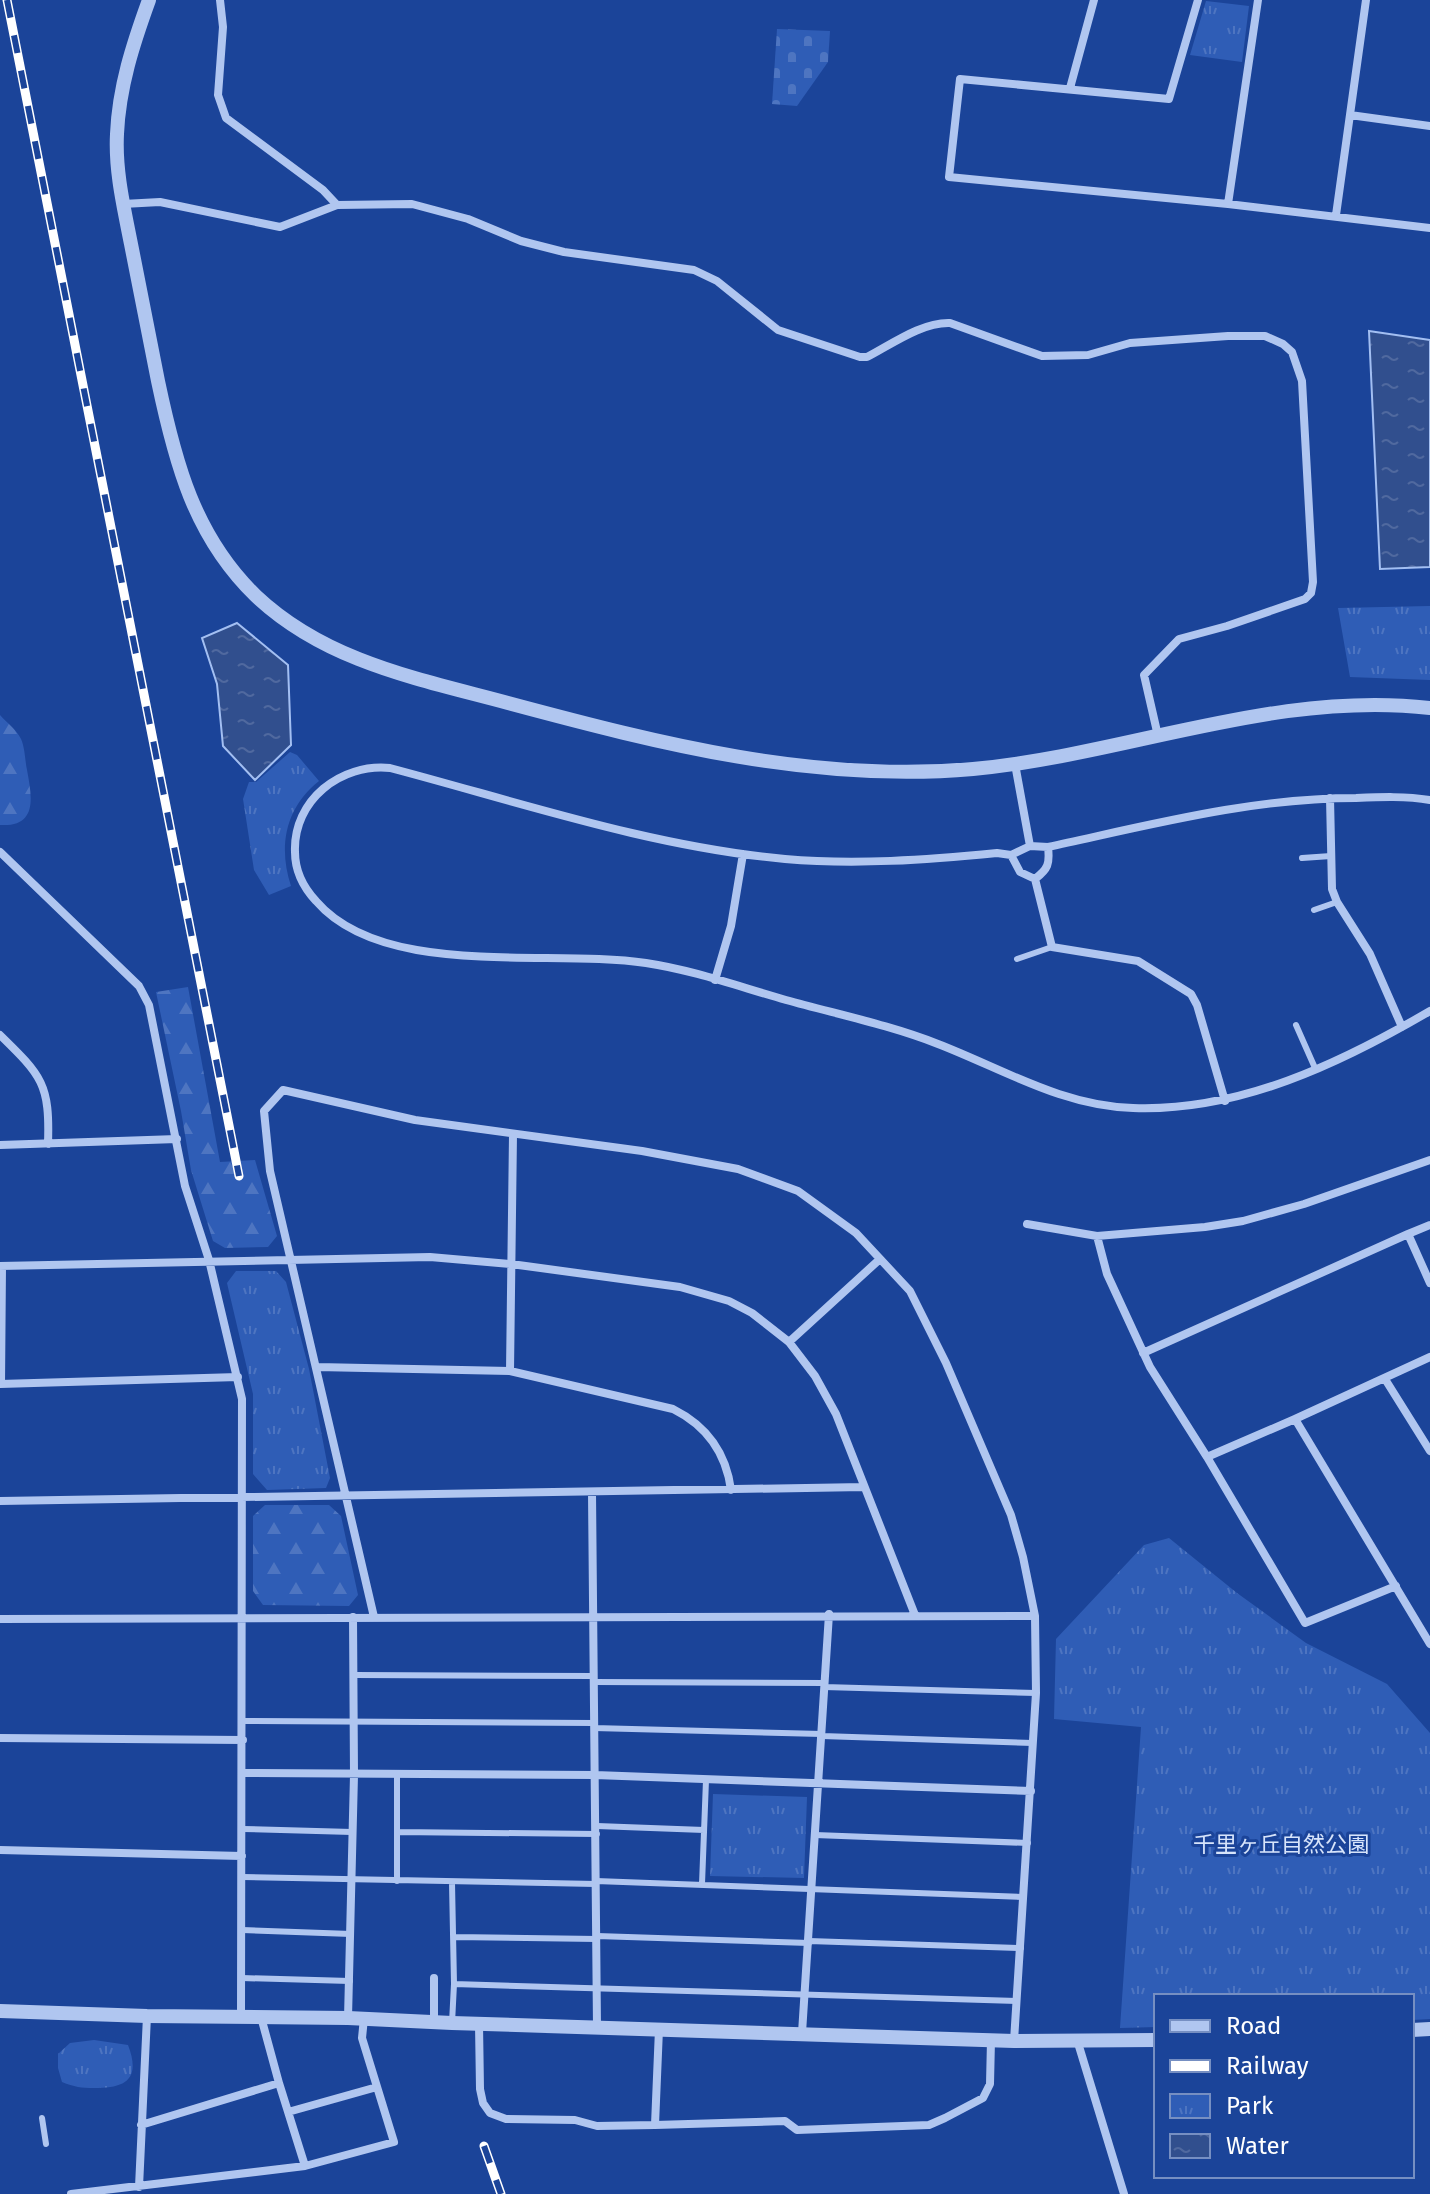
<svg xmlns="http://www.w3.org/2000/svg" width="1430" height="2194" viewBox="0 0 1430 2194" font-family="'Fira Sans','Noto Sans JP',sans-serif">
<defs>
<pattern id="forest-firs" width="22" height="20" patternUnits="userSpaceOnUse" patternTransform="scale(2)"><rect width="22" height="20" fill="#2f5db6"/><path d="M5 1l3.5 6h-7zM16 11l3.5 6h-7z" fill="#4e75c1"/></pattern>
<pattern id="cemetery-stones" width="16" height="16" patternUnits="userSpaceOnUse" patternTransform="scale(2)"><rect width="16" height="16" fill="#2f5db6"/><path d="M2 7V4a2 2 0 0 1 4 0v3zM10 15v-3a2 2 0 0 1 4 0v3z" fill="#4e75c1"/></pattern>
<pattern id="park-tufts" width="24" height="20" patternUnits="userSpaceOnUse" patternTransform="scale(2)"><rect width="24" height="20" fill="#2f5db6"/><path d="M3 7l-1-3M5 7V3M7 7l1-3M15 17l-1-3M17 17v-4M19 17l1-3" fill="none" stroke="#4e75c1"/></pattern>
<pattern id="water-ripples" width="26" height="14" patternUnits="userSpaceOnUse" patternTransform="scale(2)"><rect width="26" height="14" fill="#314f8e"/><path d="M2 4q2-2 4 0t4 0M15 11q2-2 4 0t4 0" fill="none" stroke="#50699f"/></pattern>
</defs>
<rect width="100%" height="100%" fill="#1b4499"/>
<path fill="url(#forest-firs)" d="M0 715C6 722 17 730 21 739 25 748 25 761 27 770 32 797 38 827 0 825Z
M188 987 220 1162 255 1160 277 1236 268 1247 225 1248 213 1241 191 1170 181 1111 156 992Z
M265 1505H329L341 1516 358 1595 349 1606 263 1605 253 1591V1516Z"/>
<path fill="url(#cemetery-stones)" d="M777 29 830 31 828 62 797 106 772 104Z"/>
<path fill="url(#park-tufts)" d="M1206 1 1249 6 1242 62 1190 55Z
M1430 606V680L1350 677 1338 608Z
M290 752 297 755 319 781C285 808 278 847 291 886L269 895 254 870 243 799 249 782H256Z
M236 1271H276L286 1282 309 1369 330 1478 326 1488 267 1490 253 1474V1394L227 1283Z
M1169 1538 1237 1593 1306 1643 1387 1684 1430 1733V2019L1412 2020V1996H1156V2027L1120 2028 1141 1727 1054 1719 1056 1639 1144 1545Z
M713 1794 807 1797 804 1878 710 1876Z
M94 2040 128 2045C141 2079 126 2088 94 2088 82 2088 74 2087 62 2082L58 2068V2054L70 2043Z"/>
<path fill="url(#water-ripples)" stroke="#a3bff2" stroke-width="2" d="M1369 331 1430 340V567L1380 569Z
M237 623 288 665 291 745 255 780 223 746 217 684 202 638Z"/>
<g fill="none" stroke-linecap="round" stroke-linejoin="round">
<path stroke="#b0c6f0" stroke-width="6" d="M1302 858 1331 856
M1314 910 1337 902
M1017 959 1052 947
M1296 1025 1315 1068
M355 1675 594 1676
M594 1682 825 1683
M824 1687 1036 1693
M243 1721 594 1723
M594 1728 822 1734
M822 1736 1033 1743
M397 1774V1881
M597 1826 704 1830
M243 1829 352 1832
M397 1832 597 1834
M815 1835 1028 1843
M243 1877 596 1884
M596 1881 1024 1897
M452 1883 454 1984 452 2023
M702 1884 706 1780
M242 1930 351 1934
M597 1936 809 1943
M454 1937 597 1939
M809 1941 1021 1948
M242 1978 350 1981
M454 1984 1017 2001
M42 2118 46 2144"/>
<path stroke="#b0c6f0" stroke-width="8" d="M220 0 223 27 218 95 226 118 323 190 337 205
M1198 0 1169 99 960 79 949 177 1228 204 1430 228
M1070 88 1094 0
M1350 115 1430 126
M123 204 160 202 280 227 337 205 412 204 468 219 521 241 564 252 694 270 717 281 778 330 860 357H867C892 344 922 322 950 323L1042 356 1088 355 1130 343 1228 336H1265L1283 344 1292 352 1302 381 1313 582 1311 593 1305 599 1227 626 1179 639 1144 675 1158 736
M1228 204 1258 0
M1336 215 1366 0
M1015 764 1030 846
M1330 798 1332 889 1337 902 1370 954 1402 1027
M0 852 139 986 149 1005 185 1186 209 1260 242 1399 241 2016
M1011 855 1030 846 1048 847
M1035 879 1020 872 1011 855 997 853C927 860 855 865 785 859 652 847 519 802 390 768 341 763 293 800 295 852 295 872 303 887 316 901 384 980 551 948 646 963 693 970 740 987 786 1000 836 1014 890 1025 938 1044 1003 1069 1062 1106 1133 1108 1239 1112 1341 1063 1430 1011
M1035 879C1048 869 1050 864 1048 847 1150 825 1252 798 1356 798 1381 797 1406 796 1430 800
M1035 879 1052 947 1138 961 1191 994 1197 1005 1225 1101
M715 980 731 926 743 854
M0 1035C42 1076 50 1084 48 1144
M0 1145 177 1139
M1027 1224 1097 1236 1205 1227 1243 1221 1304 1204 1430 1160
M1430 1225 1408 1234 1430 1283
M1097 1236 1107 1274 1150 1367 1207 1457 1295 1419
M0 1266 430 1257 511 1264 680 1287 729 1301 752 1313 789 1342 815 1376 836 1414 915 1615
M789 1342 880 1259
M1143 1353 1408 1234
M1430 1357 1295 1419 1430 1644
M317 1367 510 1371 673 1409C707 1426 726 1452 731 1490
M510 1371 513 1134
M1385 1379 1430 1451
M0 1384 238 1377
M1 1384 2 1266
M1207 1457 1305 1623 1396 1586
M592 1493 597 2027
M0 1501 864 1487
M374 1617 270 1171 264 1111 283 1090 415 1120 642 1151 738 1169 798 1191 856 1233 910 1291 946 1363 1011 1515 1023 1557 1035 1616 1036 1693 1014 2041
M0 1619 1035 1616
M0 1738 243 1740
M243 1773 595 1775 1031 1791
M0 1850 242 1856
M434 1978V2022
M261 2017 279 2083 305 2166
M348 2018 354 1775 353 1617
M479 2024 480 2089 483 2103 490 2113 506 2119 575 2120 597 2126 655 2125 659 2029
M802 2033 829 1614
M1078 2043 1124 2194
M288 2112 377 2087
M141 2125 279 2083
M655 2125 785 2121 797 2130 929 2125 945 2118 983 2098 990 2084 991 2040
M139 2187 147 2016
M71 2194 305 2166 394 2142 362 2038 364 2018"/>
<path stroke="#b0c6f0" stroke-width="14" d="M149 0C133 44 119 87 117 134 115 171 124 208 131 244 140 290 149 335 158 381 175 462 194 536 256 596 326 662 419 679 508 703 661 744 813 783 973 769 1126 755 1275 690 1430 708
M0 2011 147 2016 348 2018 452 2023 1014 2041 1156 2040
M1412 2030 1430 2029"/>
<g stroke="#fff" stroke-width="9">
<path id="rail" d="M7 0 239 1176
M484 2146 501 2194"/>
</g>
<use href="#rail" stroke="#1b4499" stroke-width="6" stroke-dasharray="18" stroke-linecap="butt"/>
</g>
<g text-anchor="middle" stroke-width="6" stroke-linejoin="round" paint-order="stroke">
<g font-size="22" fill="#d7e4fb" stroke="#1b4499">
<text x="1281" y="1852">千里ヶ丘自然公園</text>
</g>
</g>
<rect x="1154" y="1994" width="260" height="184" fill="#1b4499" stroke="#768fc2" stroke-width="2"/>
<rect x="1170" y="2020" width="40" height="12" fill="#b0c6f0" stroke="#768fc2" stroke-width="2"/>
<text x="1226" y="2034" font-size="24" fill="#ffffff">Road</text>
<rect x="1170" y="2060" width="40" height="12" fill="#ffffff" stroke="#768fc2" stroke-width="2"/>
<text x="1226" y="2074" font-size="24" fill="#ffffff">Railway</text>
<rect x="1170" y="2094" width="40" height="24" fill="url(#park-tufts)" stroke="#768fc2" stroke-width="2"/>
<text x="1226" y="2114" font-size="24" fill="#ffffff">Park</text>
<rect x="1170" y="2134" width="40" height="24" fill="url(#water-ripples)" stroke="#768fc2" stroke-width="2"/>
<text x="1226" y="2154" font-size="24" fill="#ffffff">Water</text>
</svg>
